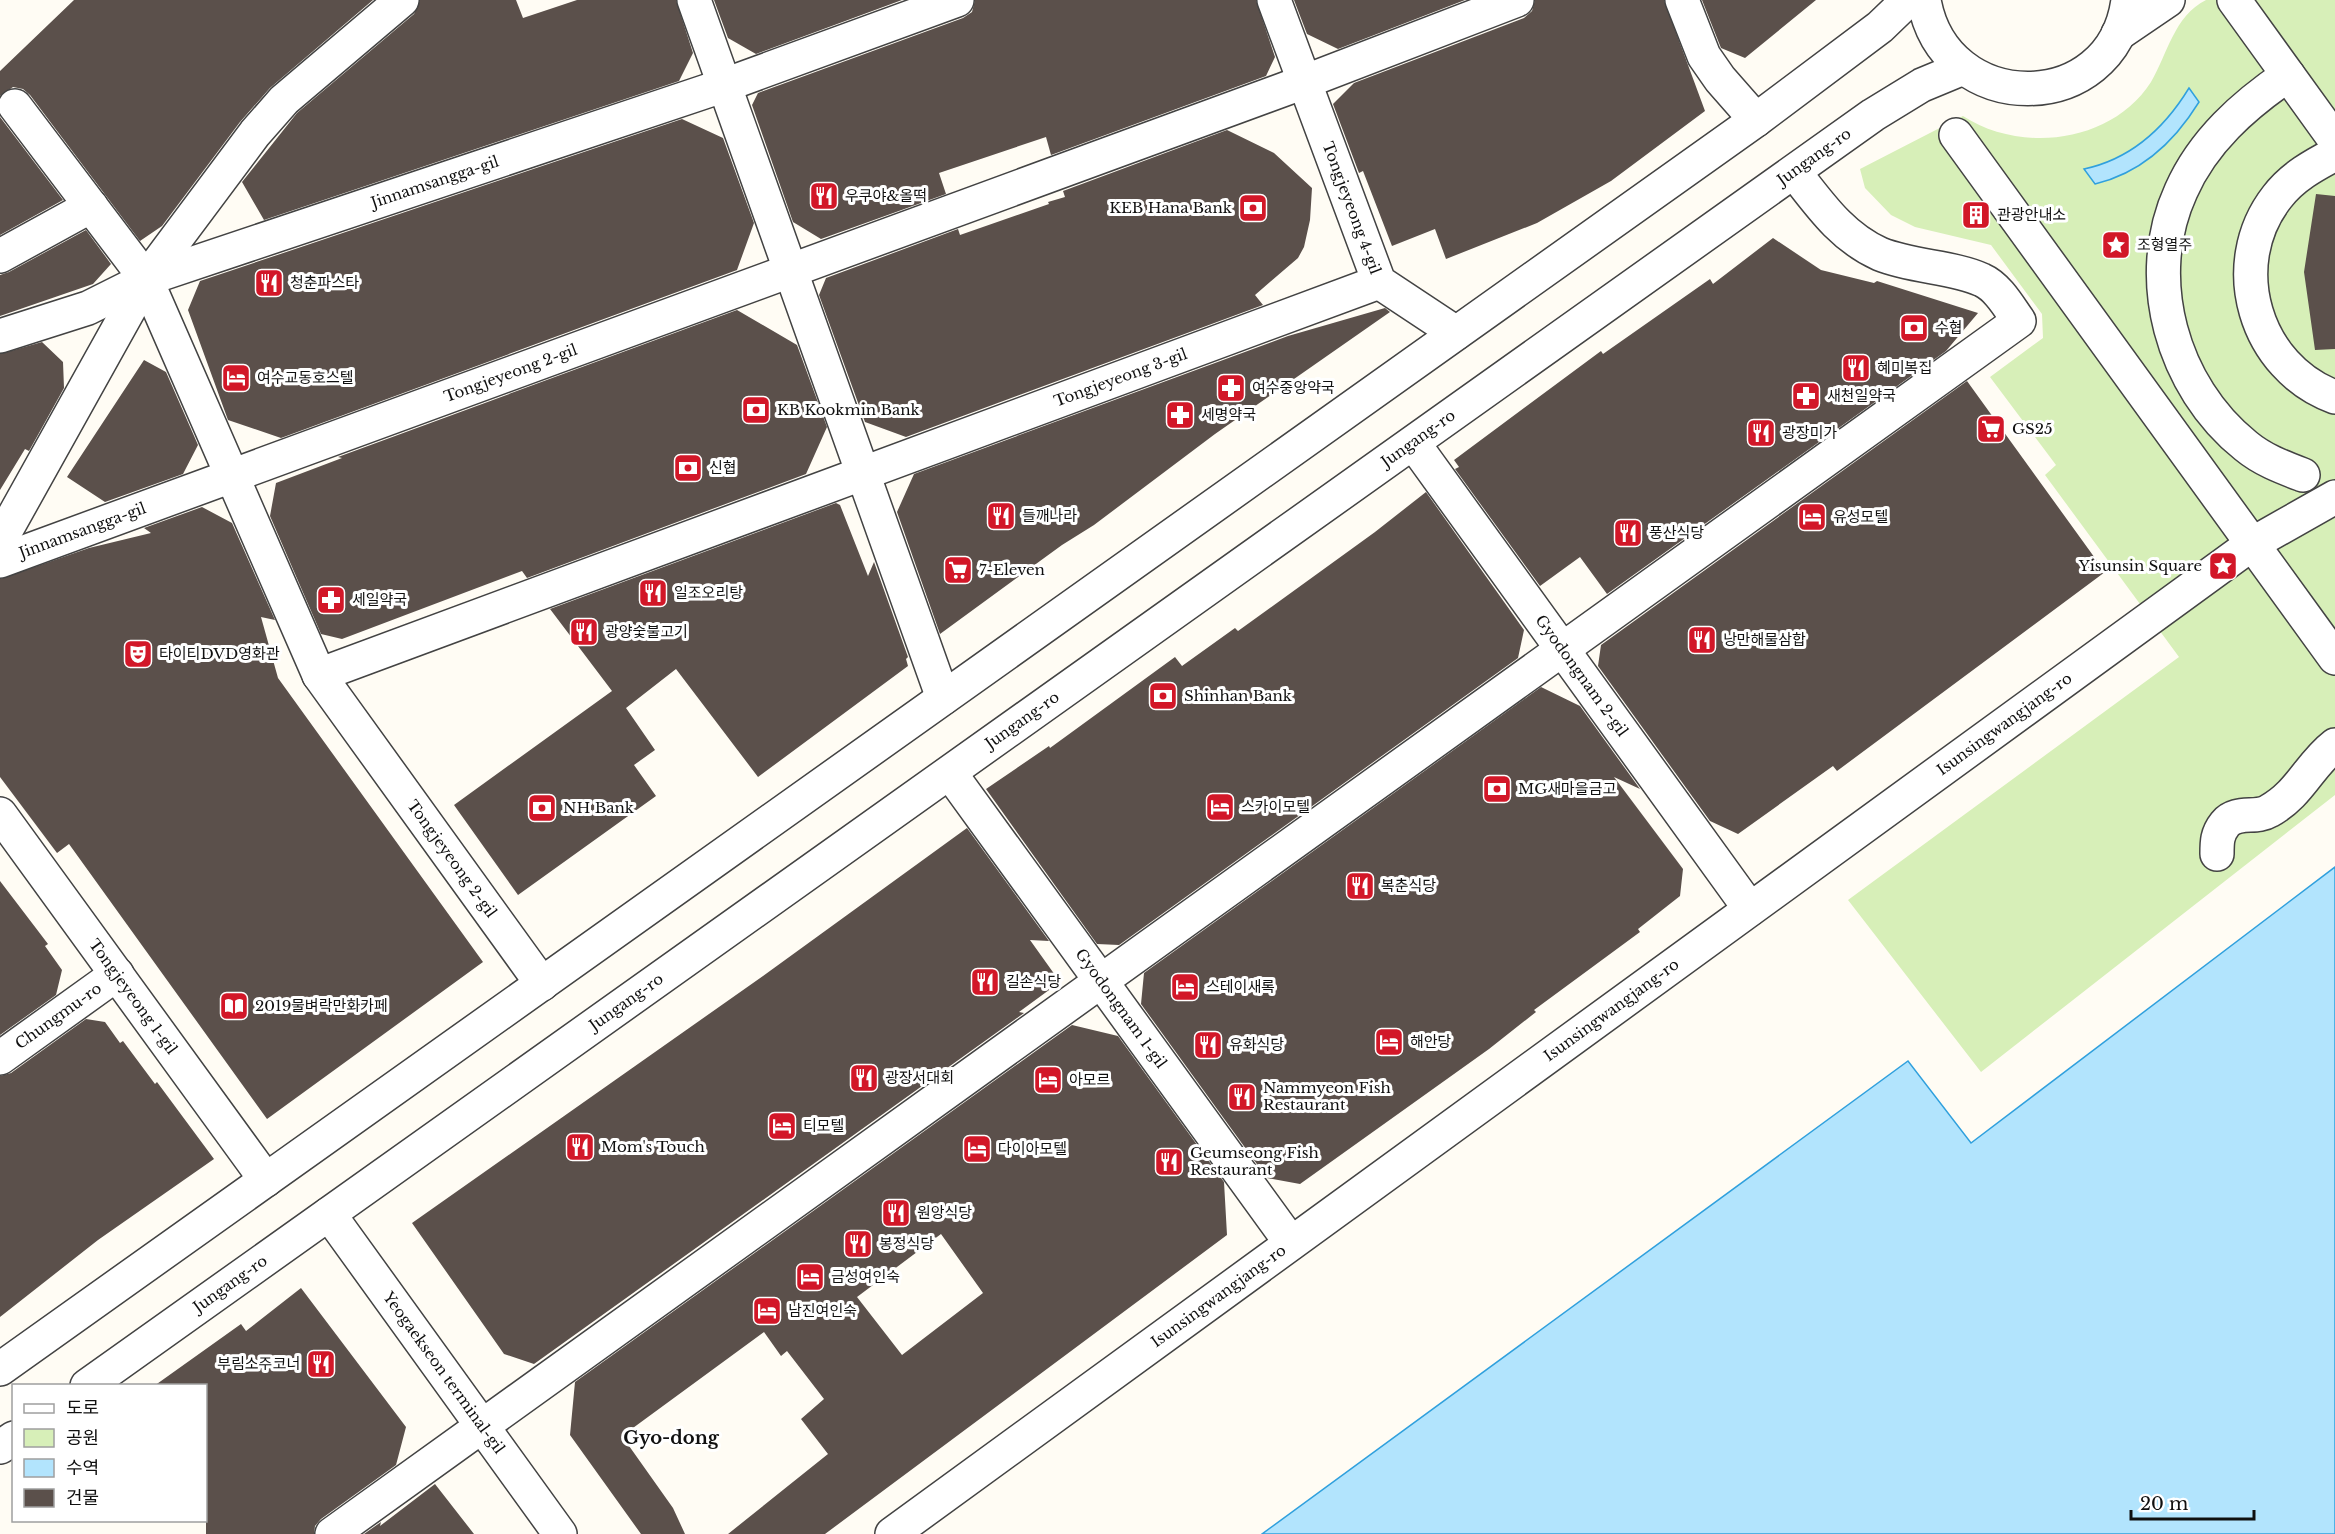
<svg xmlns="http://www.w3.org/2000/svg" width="2335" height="1534" viewBox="0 0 2335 1534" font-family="'Libre Baskerville','Noto Sans KR',serif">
<rect width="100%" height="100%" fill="#fffcf4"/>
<path fill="#d7efb8" d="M2206 0H2335V795L1981 1072 1848 900 2179 657 2045 475 2056 465 1990 377 2043 338 2042 314 1991 245 1915 227 1891 215 1865 188 1860 169 1963 116C2021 154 2112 143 2151 82 2168 53 2174 16 2206 0Z"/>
<path fill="#b2e4fd" stroke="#30a0dd" stroke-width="1.5" d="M2189 88 2199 102C2175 141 2141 173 2095 184L2084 169C2131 159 2164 129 2189 88Z
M2335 867V1534H1262L1908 1061 1971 1143Z"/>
<path fill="#5b504b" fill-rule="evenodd" d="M74 0H373L270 88 240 122 162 226 140 241 30 95 23 89 13 87 0 96V71Z
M420 0H516L523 18 577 0H676L693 53 679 81 264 220 242 182 297 113 414 14Z
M714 0H902L756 54 728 38Z
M975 0H1256L1275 57 1266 76 1051 155 1046 137 939 173 946 194 821 239 793 222 752 105 758 93 963 18 972 12Z
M1294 0H1465L1338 49 1307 34Z
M1535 0H1664L1705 111 1611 181 1537 223 1446 259 1435 229 1392 246 1363 171 1359 173 1333 104 1354 83 1524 18 1532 11Z
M1702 0H1816L1745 58 1721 48Z
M0 117 63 200 0 235Z
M682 119 723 138 754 223 737 270 281 438 228 420 188 310 200 281Z
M1227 130 1274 153 1312 188 1310 220 1304 247 1298 258 1255 295 1263 305 906 437 865 422 819 295 826 278 958 229 960 235 1049 204 1048 202 1065 197 1063 191Z
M2316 194 2335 196V349L2315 350 2304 272Z
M86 230 111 264 93 284 0 316V275L9 272Z
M1773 238 1821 270 1874 283 1877 281 1978 313 1946 351 1607 594 1580 557 1540 586 1455 469 1459 467 1454 460 1601 351 1603 354 1710 279 1713 284Z
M1385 308 1390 312 1215 434 1094 525 1062 545 940 634 897 512 914 474 1288 336Z
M737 310 797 345 827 427 806 474 527 578 522 571 342 639 321 634 270 516 276 483 342 458 338 457Z
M42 342 63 362 64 388 29 451 25 449 0 490V354Z
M144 360 166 372 198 445 183 474 105 502 67 477Z
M1967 381 2105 572 1837 771 1833 766 1738 834 1710 821 1598 666 1601 645Z
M1426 492 1524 630 1518 658 1119 945 1097 944 986 789 1049 746 1050 748 1175 657 1182 666 1235 628 1238 631 1375 532Z
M836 503 840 505 868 576 874 562 908 657 906 659 908 666 758 777 676 669 626 708 655 750 634 765 656 796 518 895 454 805 612 691 550 609Z
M202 507 232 523 275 620 261 617 278 678 483 962 267 1119 69 844 57 853 0 777V579L89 548 151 533 144 528Z
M1541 687 1580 706 1640 789 1614 777 1683 869 1680 896 1638 929 1640 932 1534 1010 1536 1012 1489 1049 1300 1184 1267 1178 1141 1004 1144 973Z
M967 828 1049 941 1030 940 1060 982 1019 1012 1024 1013 534 1364 504 1354 412 1223 763 976Z
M0 881 48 944 45 946 62 970 56 995 0 1035Z
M86 1019 105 1022 120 1043 123 1041 155 1084 157 1082 214 1159 98 1240 0 1317V1076L11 1073Z
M1072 1025 1118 1036 1224 1182 1227 1235 825 1534H728L828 1454 801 1419 824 1399 787 1351 781 1356 764 1332 622 1436 673 1508 685 1534H641L570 1435 575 1382ZM941 1234 983 1293 902 1355 857 1297Z
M301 1288 406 1427 396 1465 321 1519 315 1526 314 1534H206V1386H154L241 1324 246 1331Z
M435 1484 474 1534H364L381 1522 380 1526Z"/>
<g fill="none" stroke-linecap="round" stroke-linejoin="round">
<g stroke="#434343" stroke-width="36">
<g id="minor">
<path d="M694 0 943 698"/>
<path id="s1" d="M1274 0 1379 282 1456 333"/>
<path d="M1682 0 1704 56 1720 79 1756 120"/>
<path d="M1924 0C1944 118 2113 118 2128 0"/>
<path d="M2234 0 2335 140"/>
<path d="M2118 34 2168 0"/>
<path d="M2288 75C2244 105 2203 141 2181 191 2141 278 2172 387 2246 446 2263 460 2282 467 2303 475"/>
<path id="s2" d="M15 106 146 279 319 675 542 984"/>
<path d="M1956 135 2335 658"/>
<path d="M2335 154C2314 165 2292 177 2277 197 2224 265 2255 368 2335 397"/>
<path d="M0 256 91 206"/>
<path id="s3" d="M0 336 88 308 146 279 725 85 957 0"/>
<path id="s4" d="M1414 444 1750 909"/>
<path d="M0 541 146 279 255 133 284 100 402 0"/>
<path id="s5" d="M0 561 1304 82 1517 0"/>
<path id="s6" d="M319 675 1379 282"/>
<path id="s7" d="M950 773 1291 1243"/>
<path id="s8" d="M0 814 266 1180"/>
<path d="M2217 854C2217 842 2217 834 2225 824 2236 810 2256 819 2269 811 2300 794 2309 765 2335 745"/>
<path id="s9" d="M0 1058 117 974"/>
<path id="s10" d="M329 1214 560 1534"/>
<path d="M0 1369 1756 120 1880 27 1908 0"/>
<path id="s11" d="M87 1386 1873 115 1922 85 1963 68"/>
<path d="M0 1447 14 1438"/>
<path d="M332 1534 2019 321C2009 307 1998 287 1982 280 1954 267 1912 267 1880 254 1842 237 1820 205 1795 173"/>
<path id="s12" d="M892 1534 2252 544 2335 497"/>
</g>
</g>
<use href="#minor" stroke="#fff" stroke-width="33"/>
</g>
<defs>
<g id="restaurant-square" transform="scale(1.5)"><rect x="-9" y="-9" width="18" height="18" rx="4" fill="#d21728" stroke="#fff"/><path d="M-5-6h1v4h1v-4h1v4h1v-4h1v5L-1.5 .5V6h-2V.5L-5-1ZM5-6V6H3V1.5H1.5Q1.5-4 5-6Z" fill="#fff"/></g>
<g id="bank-square" transform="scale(1.5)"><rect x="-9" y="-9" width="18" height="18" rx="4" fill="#d21728" stroke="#fff"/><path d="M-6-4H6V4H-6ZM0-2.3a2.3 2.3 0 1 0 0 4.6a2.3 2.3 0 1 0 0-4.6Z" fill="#fff"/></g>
<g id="building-square" transform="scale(1.5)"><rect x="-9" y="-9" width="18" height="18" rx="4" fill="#d21728" stroke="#fff"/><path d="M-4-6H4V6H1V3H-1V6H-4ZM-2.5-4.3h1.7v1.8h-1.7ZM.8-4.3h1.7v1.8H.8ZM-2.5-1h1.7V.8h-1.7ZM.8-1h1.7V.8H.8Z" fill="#fff"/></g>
<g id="sight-square" transform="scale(1.5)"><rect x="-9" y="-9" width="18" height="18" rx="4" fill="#d21728" stroke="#fff"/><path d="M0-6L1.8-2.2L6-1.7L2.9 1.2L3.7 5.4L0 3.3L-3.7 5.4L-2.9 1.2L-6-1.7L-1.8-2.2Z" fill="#fff"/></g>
<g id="hotel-square" transform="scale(1.5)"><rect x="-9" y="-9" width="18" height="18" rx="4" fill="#d21728" stroke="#fff"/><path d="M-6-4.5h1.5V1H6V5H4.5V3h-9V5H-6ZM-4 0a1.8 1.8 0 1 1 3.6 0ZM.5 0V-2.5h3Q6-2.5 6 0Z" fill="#fff"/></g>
<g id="pharmacy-square" transform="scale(1.5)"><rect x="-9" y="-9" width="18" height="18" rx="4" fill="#d21728" stroke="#fff"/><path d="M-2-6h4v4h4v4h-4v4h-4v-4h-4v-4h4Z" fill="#fff"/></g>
<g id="supermarket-square" transform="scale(1.5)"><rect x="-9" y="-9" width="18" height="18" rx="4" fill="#d21728" stroke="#fff"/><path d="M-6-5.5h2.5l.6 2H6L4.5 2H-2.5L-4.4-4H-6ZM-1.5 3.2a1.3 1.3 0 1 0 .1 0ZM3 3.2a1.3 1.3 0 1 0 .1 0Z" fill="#fff"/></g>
<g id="theatre-square" transform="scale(1.5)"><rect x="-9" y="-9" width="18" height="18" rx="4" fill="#d21728" stroke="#fff"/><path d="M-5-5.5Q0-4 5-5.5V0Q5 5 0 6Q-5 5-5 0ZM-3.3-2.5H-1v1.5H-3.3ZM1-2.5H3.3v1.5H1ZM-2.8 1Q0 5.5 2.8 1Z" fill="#fff"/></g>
<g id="library-square" transform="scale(1.5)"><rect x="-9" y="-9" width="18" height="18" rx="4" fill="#d21728" stroke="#fff"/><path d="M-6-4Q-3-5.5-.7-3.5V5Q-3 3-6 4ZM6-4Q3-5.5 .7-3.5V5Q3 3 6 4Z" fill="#fff"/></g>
</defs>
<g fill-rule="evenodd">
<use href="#restaurant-square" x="824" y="196"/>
<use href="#bank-square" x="1253" y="208"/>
<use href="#building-square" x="1976" y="215"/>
<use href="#sight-square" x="2116" y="245"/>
<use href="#restaurant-square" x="269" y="283"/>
<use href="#bank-square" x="1914" y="328"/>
<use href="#restaurant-square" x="1856" y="368"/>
<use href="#hotel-square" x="236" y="378"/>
<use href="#pharmacy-square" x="1231" y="388"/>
<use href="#pharmacy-square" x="1806" y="396"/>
<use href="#bank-square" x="756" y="410"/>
<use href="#pharmacy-square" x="1180" y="415"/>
<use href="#supermarket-square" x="1991" y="429"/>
<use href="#restaurant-square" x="1761" y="433"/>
<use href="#bank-square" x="688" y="468"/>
<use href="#restaurant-square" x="1001" y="516"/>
<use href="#hotel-square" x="1812" y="517"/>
<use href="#restaurant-square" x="1628" y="533"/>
<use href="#sight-square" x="2223" y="566"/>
<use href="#supermarket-square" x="958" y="570"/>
<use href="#restaurant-square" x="653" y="593"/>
<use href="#pharmacy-square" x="331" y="600"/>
<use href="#restaurant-square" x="584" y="632"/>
<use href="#restaurant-square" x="1702" y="640"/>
<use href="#theatre-square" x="138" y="654"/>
<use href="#bank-square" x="1163" y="696"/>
<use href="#bank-square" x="1497" y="789"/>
<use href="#hotel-square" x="1220" y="807"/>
<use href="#bank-square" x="542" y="808"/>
<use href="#restaurant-square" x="1360" y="886"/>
<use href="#restaurant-square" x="985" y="982"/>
<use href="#hotel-square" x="1185" y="987"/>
<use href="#library-square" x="234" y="1006"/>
<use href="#hotel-square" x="1389" y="1042"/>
<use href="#restaurant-square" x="1208" y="1045"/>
<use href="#restaurant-square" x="864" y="1078"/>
<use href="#hotel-square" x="1048" y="1080"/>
<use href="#restaurant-square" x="1242" y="1097"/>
<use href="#hotel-square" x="782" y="1126"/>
<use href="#restaurant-square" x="580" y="1147"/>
<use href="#hotel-square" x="977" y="1149"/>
<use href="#restaurant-square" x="1169" y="1162"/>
<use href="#restaurant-square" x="896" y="1213"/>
<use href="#restaurant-square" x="858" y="1244"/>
<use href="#hotel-square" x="810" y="1277"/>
<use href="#hotel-square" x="767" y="1311"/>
<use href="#restaurant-square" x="321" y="1364"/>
</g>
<g text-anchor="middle" stroke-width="6" stroke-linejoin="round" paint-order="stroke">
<g font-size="15" fill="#101010" stroke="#fff">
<text dy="5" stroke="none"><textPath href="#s11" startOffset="2120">Jungang-ro</textPath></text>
<text dy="5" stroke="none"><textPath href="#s3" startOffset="462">Jinnamsangga-gil</textPath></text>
<text dy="5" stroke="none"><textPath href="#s1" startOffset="222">Tongjeyeong 4-gil</textPath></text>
<text dy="5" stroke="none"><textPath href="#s5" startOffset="544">Tongjeyeong 2-gil</textPath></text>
<text dy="5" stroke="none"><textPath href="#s6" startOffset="855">Tongjeyeong 3-gil</textPath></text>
<text dy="5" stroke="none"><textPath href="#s11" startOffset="1634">Jungang-ro</textPath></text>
<text dy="5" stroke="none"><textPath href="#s5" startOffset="88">Jinnamsangga-gil</textPath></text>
<text dy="5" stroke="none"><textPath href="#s4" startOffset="286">Gyodongnam 2-gil</textPath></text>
<text dy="5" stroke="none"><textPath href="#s11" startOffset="1148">Jungang-ro</textPath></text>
<text dy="5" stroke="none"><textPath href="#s12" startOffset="1376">Isunsingwangjang-ro</textPath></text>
<text dy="5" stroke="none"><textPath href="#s2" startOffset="876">Tongjeyeong 2-gil</textPath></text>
<text dy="5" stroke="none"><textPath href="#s8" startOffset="226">Tongjeyeong 1-gil</textPath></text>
<text dy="5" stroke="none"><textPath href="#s11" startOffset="662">Jungang-ro</textPath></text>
<text dy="5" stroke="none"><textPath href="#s7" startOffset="291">Gyodongnam 1-gil</textPath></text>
<text dy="5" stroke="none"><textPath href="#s12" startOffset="890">Isunsingwangjang-ro</textPath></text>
<text dy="5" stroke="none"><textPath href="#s9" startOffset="72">Chungmu-ro</textPath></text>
<text dy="5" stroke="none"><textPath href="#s11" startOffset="176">Jungang-ro</textPath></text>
<text dy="5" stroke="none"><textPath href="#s12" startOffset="404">Isunsingwangjang-ro</textPath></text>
<text dy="5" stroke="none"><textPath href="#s10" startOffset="196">Yeogaekseon terminal-gil</textPath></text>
</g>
<g font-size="15" fill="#101010" stroke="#fff" text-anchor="start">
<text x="845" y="201">우쿠야&amp;올떡</text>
<text x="1232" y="213" text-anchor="end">KEB Hana Bank</text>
<text x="1997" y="220">관광안내소</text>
<text x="2137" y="250">조형열주</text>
<text x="290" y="288">청춘파스타</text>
<text x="1935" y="333">수협</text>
<text x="1877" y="373">혜미복집</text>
<text x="257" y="383">여수교동호스텔</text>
<text x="1252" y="393">여수중앙약국</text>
<text x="1827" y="401">새천일약국</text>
<text x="777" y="415">KB Kookmin Bank</text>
<text x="1201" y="420">세명약국</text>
<text x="2012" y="434">GS25</text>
<text x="1782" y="438">광장미가</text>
<text x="709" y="473">신협</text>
<text x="1022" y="521">들깨나라</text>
<text x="1833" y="522">유성모텔</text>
<text x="1649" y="538">풍산식당</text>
<text x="2202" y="571" text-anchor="end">Yisunsin Square</text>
<text x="979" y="575">7-Eleven</text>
<text x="674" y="598">일조오리탕</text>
<text x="352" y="605">세일약국</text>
<text x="605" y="637">광양숯불고기</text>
<text x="1723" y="645">낭만해물삼합</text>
<text x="159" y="659">타이티DVD영화관</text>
<text x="1184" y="701">Shinhan Bank</text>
<text x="1518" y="794">MG새마을금고</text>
<text x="1241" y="812">스카이모텔</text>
<text x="563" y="813">NH Bank</text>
<text x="1381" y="891">복춘식당</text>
<text x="1006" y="987">길손식당</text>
<text x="1206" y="992">스테이새록</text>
<text x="255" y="1011">2019물벼락만화카페</text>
<text x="1410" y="1047">해안당</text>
<text x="1229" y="1050">유화식당</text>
<text x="885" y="1083">광장서대회</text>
<text x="1069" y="1085">아모르</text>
<text x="1263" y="1093">Nammyeon Fish<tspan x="1263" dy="17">Restaurant</tspan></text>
<text x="803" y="1131">티모텔</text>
<text x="601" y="1152">Mom's Touch</text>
<text x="998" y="1154">다이아모텔</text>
<text x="1190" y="1158">Geumseong Fish<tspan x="1190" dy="17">Restaurant</tspan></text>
<text x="917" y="1218">원앙식당</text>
<text x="879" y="1249">봉정식당</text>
<text x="831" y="1282">금성여인숙</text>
<text x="788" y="1316">남진여인숙</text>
<text x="300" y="1369" text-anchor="end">부림소주코너</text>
</g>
<g font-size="18" font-weight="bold" fill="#101010" stroke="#fff">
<text x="671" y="1444">Gyo-dong</text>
</g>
</g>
<rect x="12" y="1384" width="195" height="138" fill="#ffffff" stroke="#9f9f9f" stroke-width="1.5"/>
<rect x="24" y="1404" width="30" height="9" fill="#ffffff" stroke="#9f9f9f" stroke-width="1.5"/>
<text x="66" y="1414" font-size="18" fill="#101010">도로</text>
<rect x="24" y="1429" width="30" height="18" fill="#d7efb8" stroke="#9f9f9f" stroke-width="1.5"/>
<text x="66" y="1444" font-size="18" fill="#101010">공원</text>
<rect x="24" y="1459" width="30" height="18" fill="#b2e4fd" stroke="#9f9f9f" stroke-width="1.5"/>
<text x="66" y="1474" font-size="18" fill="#101010">수역</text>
<rect x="24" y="1489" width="30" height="18" fill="#5b504b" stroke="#9f9f9f" stroke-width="1.5"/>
<text x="66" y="1504" font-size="18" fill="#101010">건물</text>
<path d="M2131 1510v9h123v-9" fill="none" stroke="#101010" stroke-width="3"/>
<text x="2140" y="1510" font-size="18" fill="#101010" stroke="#ffffff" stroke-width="4.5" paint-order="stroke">20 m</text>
</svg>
